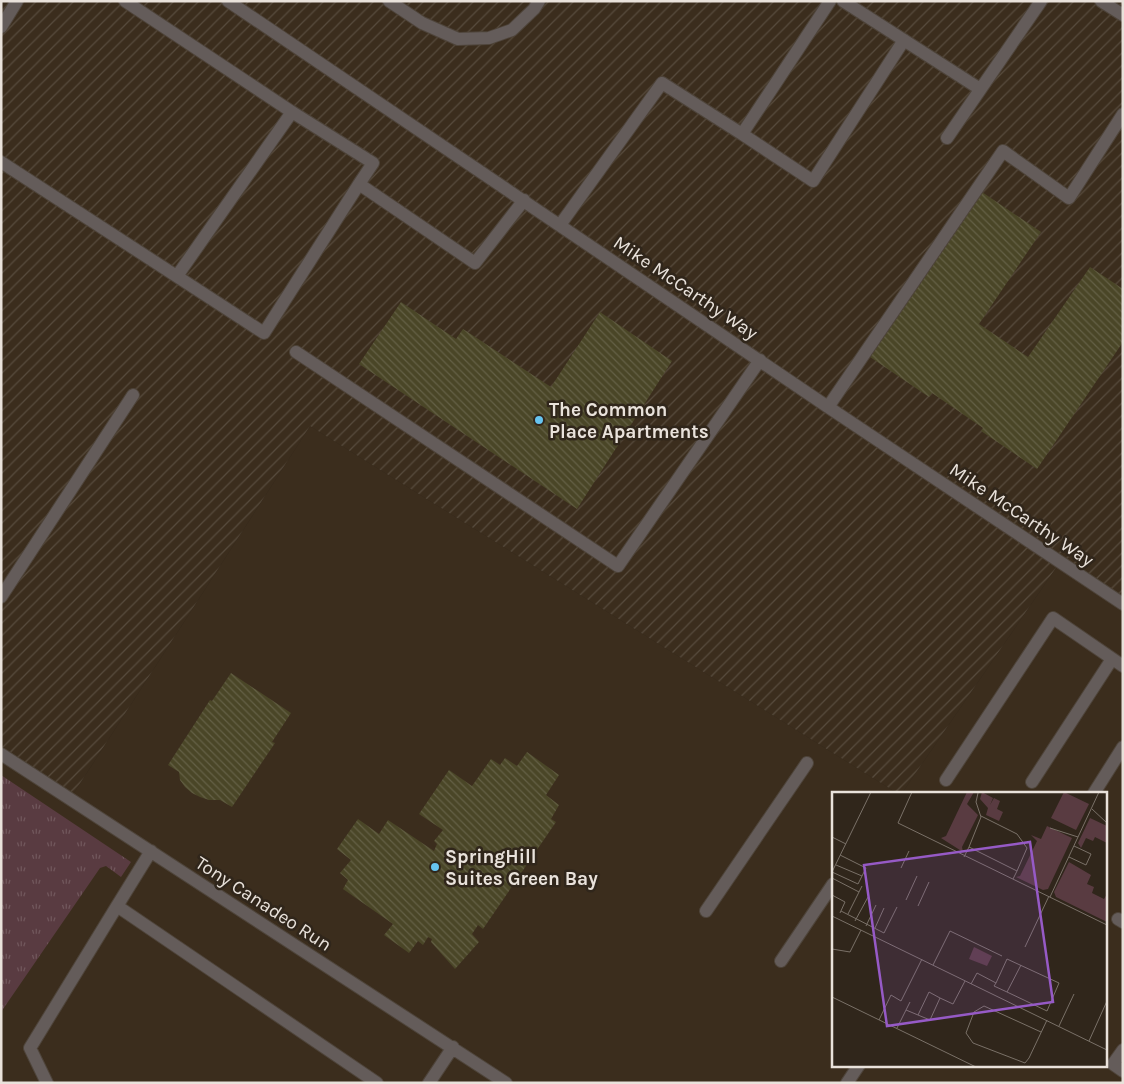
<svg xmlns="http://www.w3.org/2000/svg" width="1124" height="1084" viewBox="0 0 1124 1084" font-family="Karla,sans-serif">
<defs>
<pattern id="industrial-furrows" width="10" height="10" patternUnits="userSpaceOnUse" patternTransform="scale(1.25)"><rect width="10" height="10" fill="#3b2d1d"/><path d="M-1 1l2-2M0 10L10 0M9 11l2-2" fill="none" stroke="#574b3d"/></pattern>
<pattern id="grass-tufts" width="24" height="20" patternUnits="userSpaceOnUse" patternTransform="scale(1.25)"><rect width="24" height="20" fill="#593b41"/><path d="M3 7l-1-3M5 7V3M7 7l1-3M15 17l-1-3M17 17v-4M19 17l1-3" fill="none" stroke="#71575c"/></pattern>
<pattern id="building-back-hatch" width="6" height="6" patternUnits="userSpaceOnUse" patternTransform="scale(1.25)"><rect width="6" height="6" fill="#4a4627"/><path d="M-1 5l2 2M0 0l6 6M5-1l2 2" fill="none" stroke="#646046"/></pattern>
</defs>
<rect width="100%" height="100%" fill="#30261b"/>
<path fill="#3b2d1d" d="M310 426 897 793H833V1065H1105V793H902L1060 562 1123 604V1083H1V754L70 799Z"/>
<path fill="url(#industrial-furrows)" d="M1 1H1123V604L1060 562 902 793H897L310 426 70 799 1 754Z"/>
<path fill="url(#grass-tufts)" d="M1 775 131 862 121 877 106 866 100 868 1 1012Z"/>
<path fill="url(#building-back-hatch)" d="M982 192 1041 232 979 324 1028 357 1090 267 1123 289V342L1037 469 981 431 983 428 932 393 929 397 870 357Z
M401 302 456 339 463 329 551 387 600 312 672 361 577 509 359 364Z
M231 673 291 713 272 742 275 743 232 807 220 800H209L200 797 192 793 185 787 180 780 179 772 168 765 210 700 212 701Z
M527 752 559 775 546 795 559 805 551 819 556 822 483 929 478 925 472 934 479 942 455 969 431 942 432 939 428 937 423 945 418 941 409 953 384 935 393 924 343 889 348 880 340 873 351 860 337 849 358 819 379 834 388 820 434 851 437 844 434 841 443 830 419 814 449 770 472 786 491 759 500 765 505 758 517 766Z"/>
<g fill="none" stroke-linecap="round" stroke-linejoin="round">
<g stroke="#4e443a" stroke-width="14">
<path id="minor" d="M125 1 292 112 177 276
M228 1 828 407 1123 604
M389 1 422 23 458 39 489 38 512 30 534 9 539 1
M843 1 980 89
M1101 1 1123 15
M1 27 17 1
M292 112 373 163 359 184
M742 134 813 181 904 40
M947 138 1041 1
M1 162 264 333 359 184 475 263 524 200
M560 225 662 83 742 134 830 1
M296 352 618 566 760 360
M828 407 1003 151 1069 198 1123 114
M1 597 133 395
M1 754 506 1083
M946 780 1053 618 1123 666
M1032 782 1112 659
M1094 793 1123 747
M151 851 117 906 377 1083
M706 911 807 763
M1118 919 1123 922
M781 961 833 884
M1123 1050 1113 1064 1123 1071
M47 1083 30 1048 117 906
M429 1083 453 1047
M847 1083 859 1065"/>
</g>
<use href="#minor" stroke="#645c5a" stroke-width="12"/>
</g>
<g fill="#66c4ef" stroke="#30261b" stroke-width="2">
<circle cx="539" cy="420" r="5"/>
<circle cx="435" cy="867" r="5"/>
</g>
<g text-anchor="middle" stroke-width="5" stroke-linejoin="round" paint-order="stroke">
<g font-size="19" fill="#e9e2db" stroke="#30261b">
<text transform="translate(686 287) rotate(34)" y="7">Mike McCarthy Way</text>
<text transform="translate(1022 514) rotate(34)" y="7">Mike McCarthy Way</text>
<text transform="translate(264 903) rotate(33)" y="7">Tony Canadeo Run</text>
</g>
<g font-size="19" font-weight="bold" fill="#e9e2db" stroke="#30261b" text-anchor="start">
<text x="549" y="416">The Common<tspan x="549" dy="22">Place Apartments</tspan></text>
<text x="445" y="863">SpringHill<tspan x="445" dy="22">Suites Green Bay</tspan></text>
</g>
</g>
<g transform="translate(832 792)">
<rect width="275" height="275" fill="#30261b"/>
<path d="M135 0H142L135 12 146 23 130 55 131 60 109 46 114 44ZM150 0 161 6 158 13 162 6 168 9 165 17 171 20 167 29 154 23 156 16 148 7ZM232 0 257 12 244 38 219 26ZM258 26 275 34V51L263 45 261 49 254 46 249 56 246 51ZM215 34 240 46 216 97 211 98 184 85 188 84 205 49 199 43 209 47ZM237 70 259 83 255 92 262 95 260 101 272 107 275 102V130L224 105 222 100Z" fill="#593b41"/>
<path d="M142 155 160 164 155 174 137 167Z" fill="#593b41"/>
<path fill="none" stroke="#7a7168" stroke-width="1" d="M80 0 66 31 275 133M260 17 275 31M149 24 185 42 195 56 185 79M218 36 246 45M0 45 14 52M137 55 149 25 144 10 146 1M132 65 137 55 185 79 181 87M237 65 254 73 259 62 242 54M4 73 30 84M69 76 77 59M0 80 39 0M0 80 26 92 34 76 8 63M0 86 27 100M0 103 13 110 8 121M218 105 267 0M74 108 85 84M86 114 97 90M9 119 52 141 65 115M16 122 30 94M0 124 275 258M23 129 36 105M34 134 44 113M43 136 52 116M193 155 217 104M0 157 18 160 29 138M101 173 118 139 170 164M164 191 162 194 175 200M139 192 145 181 164 191 175 167 227 191 215 219 175 200 189 173M0 205 144 275M74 218 98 228 108 206 121 212 133 189M86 223 97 200 108 206M47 228 59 203 69 209 90 167M227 234 242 202M65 236 78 210M209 240 152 214 142 220 134 241 141 251 193 271 197 266 215 228M257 249 275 209"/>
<path fill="#965ac6" fill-opacity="0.15" stroke="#965ac6" stroke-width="2.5" d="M198 50 221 210 55 234 32 73Z"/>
<rect width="275" height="275" fill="none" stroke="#e9e2db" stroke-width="2.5"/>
</g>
<rect width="1124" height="1084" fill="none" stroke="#e9e2db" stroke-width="5"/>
</svg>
